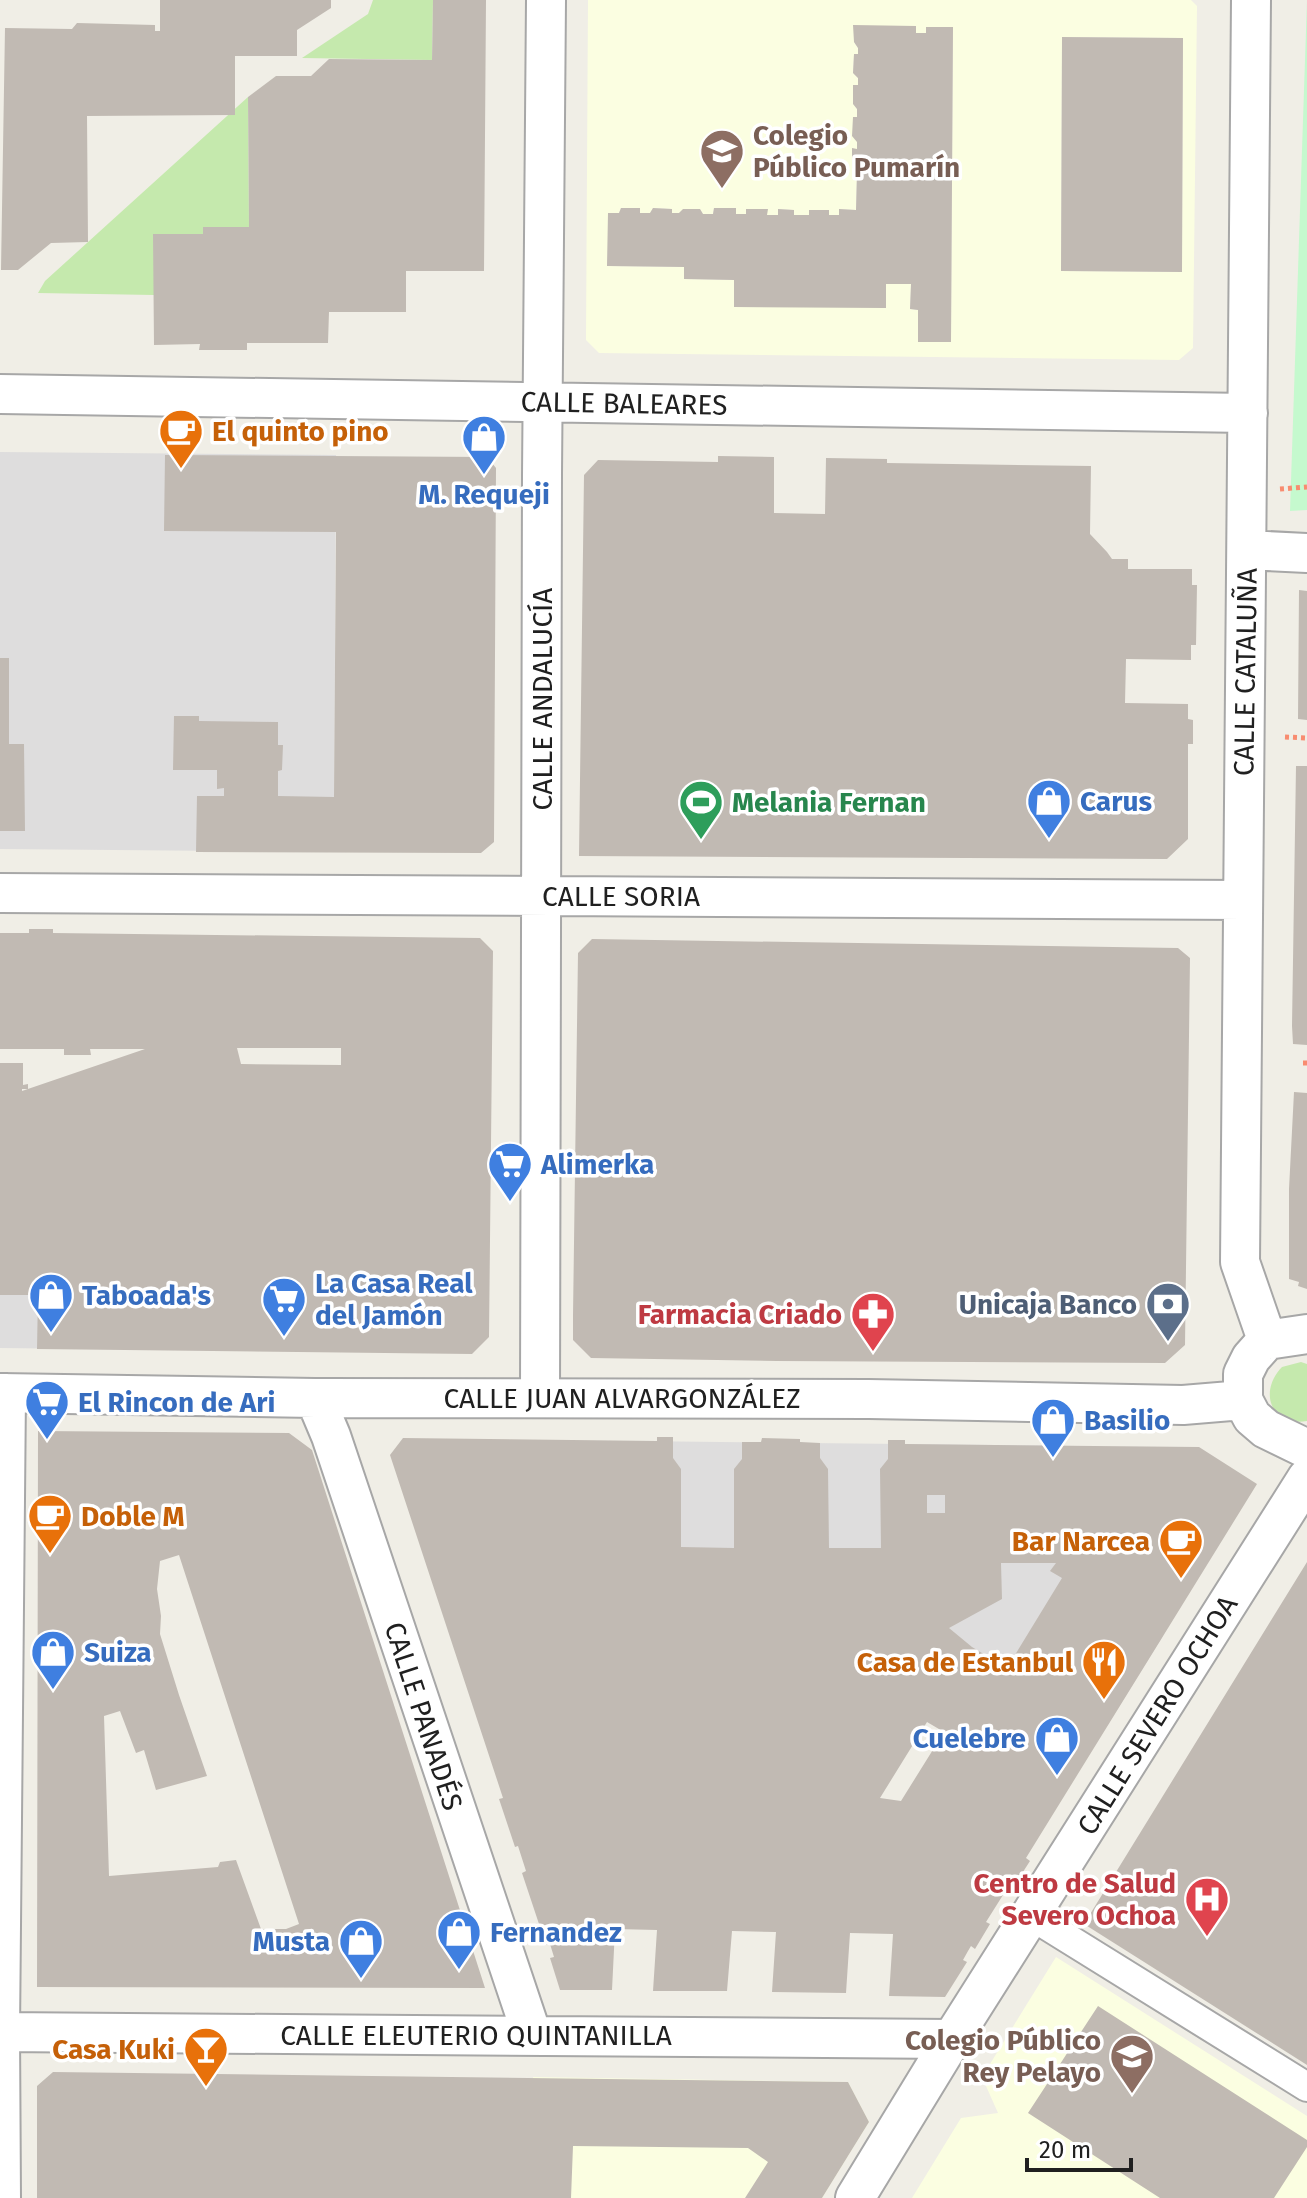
<svg xmlns="http://www.w3.org/2000/svg" width="1307" height="2198" viewBox="0 0 1307 2198" font-family="'Fira Sans',sans-serif">
<rect width="100%" height="100%" fill="#f0eee6"/>
<path fill="#dedddd" d="M0 452 336 455 334 852 0 849Z
M0 1197 91 1349 0 1348Z
M634 1441 1076 1446 1075 1563 1163 1636 1107 1726 635 1630Z"/>
<path fill="#fbfee1" fill-rule="evenodd" d="M588 0H1191L1197 6 1193 348 1179 360 599 353 586 340ZM854 26H915L916 33H926L927 27 953 28 951 342 918 341V310L910 309 911 284H886L734 307V280L684 279V267L608 266V213H619L621 208H639L640 213H650L653 208 672 209V213H679L684 209H700L703 214H713L714 208H735L736 214H746L747 209H767V215H778V209L794 210V215H809V210H829V215H839V209L856 210 857 172 852 168V149H857V109L853 103V86L858 85V78L853 73 854 54H858V48L854 42ZM1062 37 1183 38 1182 272 1061 271Z
M1056 1957 1307 2116V2198H912L961 2118 998 2113 982 2077Z
M533 2077 848 2082 869 2122 822 2198H181L532 2171Z"/>
<path fill="#c5e9ad" d="M373 0H433L432 60 302 58 368 14Z
M248 97 249 227H204L203 234H154V295L38 293 45 281Z
M1301 1362 1307 1364V1421C1271 1427 1258 1392 1282 1367Z"/>
<path fill="#c5f9ce" d="M1307 0V510L1290 511Z"/>
<path fill="#c1bab3" fill-rule="evenodd" d="M160 0H331V8L297 30V56H235V115L87 116 88 242 51 243 18 270H1L5 28 72 29 77 23 155 25V31H160Z
M433 0H486L484 271H406V312H329L328 343H247V350H199L200 344 154 345 153 234H203V227H249L248 97 276 76H311L329 59 432 60Z
M853 25 916 26V33H926V27H953L951 342H918V310L910 309 911 284H886V308L734 307V280L684 279V267L607 266 608 213H619L621 208H640V213H650L653 208 672 209V213H679L683 209H700L703 214H713L714 208H736V214H746V209H768L767 215H778V209L794 210V215H809V210H829V215H839V209L856 210 857 172 852 168V148L857 149V142L852 136 853 117H857V109L853 104V85H858V78L853 73 854 54H858V48L854 42Z
M1062 37 1183 38 1182 272 1061 271Z
M165 455 487 457 496 468 494 842 481 853 196 852 197 796H224V788L217 789V770H173L174 716H199V721L278 722V745H283L282 770 278 771V796L334 797 336 532 164 531Z
M718 456 774 457V513L825 514 826 458 887 459V463L1091 466 1090 534 1107 552 1112 559H1128V569H1192V585H1197L1196 645H1191V660L1126 659 1125 703 1188 704V719L1193 720V744H1188V839L1167 859 579 856 584 475 598 460 718 462Z
M1299 590 1307 591V720L1298 719Z
M0 658H9V744H24L25 831H0Z
M1296 766H1307V1045L1293 1044 1292 1026Z
M29 929H53V933L480 938 493 951 489 1337 472 1354 37 1349 38 1295H0V1063H23V1085L28 1084V1089H22V1091L145 1049H90L91 1055H64V1049H0V933H29ZM237 1048H341V1065L241 1064Z
M592 939 1178 948 1190 958 1185 1345 1165 1363 777 1361 591 1358 573 1340V1316L578 953Z
M1294 1092 1307 1093V1289L1298 1286 1299 1282 1289 1279V1189Z
M38 1431 289 1433 312 1450 485 1988 37 1987ZM179 1555 299 1924 286 1929H261L236 1860 220 1862 218 1867 109 1876 104 1716 120 1711 136 1753 144 1750 156 1790 207 1776 179 1695 160 1634 161 1616 157 1589 160 1561Z
M657 1437H673V1458L681 1469V1547L734 1548V1469L742 1459V1442H761L762 1438 800 1439V1442L820 1443V1458L828 1469 829 1548H881L880 1469 888 1459V1440H905V1444L1199 1447 1257 1484 1026 1858 1030 1861 1012 1889 1008 1887 986 1922 990 1924 975 1949 971 1946 968 1951 963 1960 967 1962 945 1997 889 1996 893 1934 850 1933 846 1993 772 1992 776 1932 732 1931 727 1991H653L657 1930 615 1929 612 1990H560L550 1958 554 1957 550 1944 546 1945 522 1873 526 1871 518 1846 515 1847 499 1799 503 1798 390 1455 403 1438 657 1441ZM927 1495H945V1513H927ZM1001 1563H1056L1050 1571 1062 1578 1007 1668 972 1647 949 1628 1002 1599ZM927 1722 944 1732 901 1801 880 1798Z
M1307 1562V2065L1084 1924Z
M1098 2006 1307 2140V2147L1274 2198H1160L1028 2113Z
M53 2072 848 2082 869 2122 822 2198H745L768 2162 748 2148 573 2146 571 2198H37V2086Z"/>
<g fill="none" stroke-linecap="round" stroke-linejoin="round">
<g stroke="#a7a7a7" stroke-width="32">
<path id="pedestrian" d="M1030 1915 1307 2087"/>
</g>
<g stroke="#a7a7a7" stroke-width="42">
<path id="minor" d="M1251 0 1240 1262 1267 1340
M0 394 1248 413
M1247 550 1307 553
M0 893 1242 900
M1307 1334 1267 1340 1251 1358 1243 1374V1400L1252 1417 1266 1429 1307 1449
M0 1393 315 1398 869 1399 1183 1405 1243 1400
M315 1398 331 1436 532 2035
M540 1398 542 475 546 0
M0 2032 952 2039
M1 2198 0 2032 6 1393
M855 2198 952 2039 1307 1478"/>
</g>
<path stroke="#f88c70" stroke-width="5" stroke-dasharray="4 4" stroke-linecap="butt" d="M1280 489 1307 487
M1285 737 1307 738
M1303 1063H1307"/>
<use href="#pedestrian" stroke="#fff" stroke-width="28"/>
<use href="#minor" stroke="#fff" stroke-width="38"/>
</g>
<defs>
<g id="school-pin" transform="scale(2.3)"><path d="M0 17L-7.5 6A9.5 9.5 0 1 1 7.5 6Z" fill="#8d6e63" stroke="#fff"/><path d="M0-5L7-2L0 1L-7-2ZM-4 1L0 2.5L4 1V4Q0 6-4 4Z" fill="#fff"/></g>
<g id="cafe-pin" transform="scale(2.3)"><path d="M0 17L-7.5 6A9.5 9.5 0 1 1 7.5 6Z" fill="#e8710a" stroke="#fff"/><path d="M-5.5-4.5H6V0H3Q3 3.5 0 3.5H-2.5Q-5.5 3.5-5.5 0ZM3-3.2v2h1.7v-2ZM-6 4.5H4V6H-6Z" fill="#fff"/></g>
<g id="shop-pin" transform="scale(2.3)"><path d="M0 17L-7.5 6A9.5 9.5 0 1 1 7.5 6Z" fill="#3f7fe0" stroke="#fff"/><path d="M-5-2.5h2.3a2.7 3.5 0 0 1 5.4 0H5L5.5 6h-11ZM-1.5-2.5h3a1.5 2.3 0 0 0-3 0Z" fill="#fff"/></g>
<g id="stadium-pin" transform="scale(2.3)"><path d="M0 17L-7.5 6A9.5 9.5 0 1 1 7.5 6Z" fill="#2e9e5b" stroke="#fff"/><path d="M0-5a6.5 5 0 1 0 0 10a6.5 5 0 1 0 0-10ZM-3.5-1.8h7v3.6h-7Z" fill="#fff"/></g>
<g id="supermarket-pin" transform="scale(2.3)"><path d="M0 17L-7.5 6A9.5 9.5 0 1 1 7.5 6Z" fill="#3f7fe0" stroke="#fff"/><path d="M-6-5.5h2.5l.6 2H6L4.5 2H-2.5L-4.4-4H-6ZM-1.5 3.2a1.3 1.3 0 1 0 .1 0ZM3 3.2a1.3 1.3 0 1 0 .1 0Z" fill="#fff"/></g>
<g id="bank-pin" transform="scale(2.3)"><path d="M0 17L-7.5 6A9.5 9.5 0 1 1 7.5 6Z" fill="#5c6f8a" stroke="#fff"/><path d="M-6-4H6V4H-6ZM0-2.3a2.3 2.3 0 1 0 0 4.6a2.3 2.3 0 1 0 0-4.6Z" fill="#fff"/></g>
<g id="pharmacy-pin" transform="scale(2.3)"><path d="M0 17L-7.5 6A9.5 9.5 0 1 1 7.5 6Z" fill="#e0444e" stroke="#fff"/><path d="M-2-6h4v4h4v4h-4v4h-4v-4h-4v-4h4Z" fill="#fff"/></g>
<g id="restaurant-pin" transform="scale(2.3)"><path d="M0 17L-7.5 6A9.5 9.5 0 1 1 7.5 6Z" fill="#e8710a" stroke="#fff"/><path d="M-5-6h1v4h1v-4h1v4h1v-4h1v5L-1.5 .5V6h-2V.5L-5-1ZM5-6V6H3V1.5H1.5Q1.5-4 5-6Z" fill="#fff"/></g>
<g id="hospital-pin" transform="scale(2.3)"><path d="M0 17L-7.5 6A9.5 9.5 0 1 1 7.5 6Z" fill="#e0444e" stroke="#fff"/><path d="M-5-5h3v3.5h4V-5h3V5h-3V1.5h-4V5h-3Z" fill="#fff"/></g>
<g id="bar-pin" transform="scale(2.3)"><path d="M0 17L-7.5 6A9.5 9.5 0 1 1 7.5 6Z" fill="#e8710a" stroke="#fff"/><path d="M-6-5H6L.8 .8V4.5H3.5V6h-7V4.5H-.8V.8Z" fill="#fff"/></g>
</defs>
<g fill-rule="evenodd">
<use href="#school-pin" x="722" y="151"/>
<use href="#cafe-pin" x="181" y="431"/>
<use href="#shop-pin" x="484" y="437"/>
<use href="#shop-pin" x="1049" y="801"/>
<use href="#stadium-pin" x="701" y="802"/>
<use href="#supermarket-pin" x="510" y="1164"/>
<use href="#shop-pin" x="51" y="1295"/>
<use href="#supermarket-pin" x="284" y="1299"/>
<use href="#bank-pin" x="1168" y="1304"/>
<use href="#pharmacy-pin" x="873" y="1314"/>
<use href="#supermarket-pin" x="47" y="1402"/>
<use href="#shop-pin" x="1053" y="1420"/>
<use href="#cafe-pin" x="50" y="1516"/>
<use href="#cafe-pin" x="1181" y="1541"/>
<use href="#shop-pin" x="53" y="1652"/>
<use href="#restaurant-pin" x="1104" y="1662"/>
<use href="#shop-pin" x="1057" y="1738"/>
<use href="#hospital-pin" x="1207" y="1899"/>
<use href="#shop-pin" x="459" y="1932"/>
<use href="#shop-pin" x="361" y="1941"/>
<use href="#bar-pin" x="206" y="2049"/>
<use href="#school-pin" x="1132" y="2056"/>
</g>
<g text-anchor="middle" stroke-width="7" stroke-linejoin="round" paint-order="stroke">
<g font-size="28" font-weight="bold" fill="#785e54" stroke="#fff" text-anchor="start">
<text x="753" y="145">Colegio<tspan x="753" dy="32">Público Pumarín</tspan></text>
<text x="1101" y="2050" text-anchor="end">Colegio Público<tspan x="1101" dy="32">Rey Pelayo</tspan></text>
</g>
<g font-size="28" fill="#202020" stroke="#fff">
<text transform="translate(624 403) rotate(1)" y="10">CALLE BALEARES</text>
<text transform="translate(1245 672) rotate(-89)" y="10">CALLE CATALUÑA</text>
<text transform="translate(542 699) rotate(-90)" y="10">CALLE ANDALUCÍA</text>
<text x="621" y="906">CALLE SORIA</text>
<text x="622" y="1408">CALLE JUAN ALVARGONZÁLEZ</text>
<text transform="translate(1157 1715) rotate(-58)" y="10">CALLE SEVERO OCHOA</text>
<text transform="translate(424 1716) rotate(72)" y="10">CALLE PANADÉS</text>
<text x="476" y="2045">CALLE ELEUTERIO QUINTANILLA</text>
</g>
<g font-size="28" font-weight="bold" fill="#c56008" stroke="#fff" text-anchor="end">
<text x="212" y="441" text-anchor="start">El quinto pino</text>
<text x="81" y="1526" text-anchor="start">Doble M</text>
<text x="1150" y="1551">Bar Narcea</text>
<text x="1073" y="1672">Casa de Estanbul</text>
<text x="175" y="2059">Casa Kuki</text>
</g>
<g font-size="28" font-weight="bold" fill="#366cbe" stroke="#fff" text-anchor="start">
<text x="484" y="504" text-anchor="middle">M. Requeji</text>
<text x="1080" y="811">Carus</text>
<text x="541" y="1174">Alimerka</text>
<text x="315" y="1293">La Casa Real<tspan x="315" dy="32">del Jamón</tspan></text>
<text x="82" y="1305">Taboada's</text>
<text x="78" y="1412">El Rincon de Ari</text>
<text x="1084" y="1430">Basilio</text>
<text x="84" y="1662">Suiza</text>
<text x="1026" y="1748" text-anchor="end">Cuelebre</text>
<text x="490" y="1942">Fernandez</text>
<text x="330" y="1951" text-anchor="end">Musta</text>
</g>
<g font-size="28" font-weight="bold" fill="#27864d" stroke="#fff" text-anchor="start">
<text x="732" y="812">Melania Fernan</text>
</g>
<g font-size="28" font-weight="bold" fill="#4e5e75" stroke="#fff" text-anchor="end">
<text x="1137" y="1314">Unicaja Banco</text>
</g>
<g font-size="28" font-weight="bold" fill="#be3a42" stroke="#fff" text-anchor="end">
<text x="842" y="1324">Farmacia Criado</text>
<text x="1176" y="1893">Centro de Salud<tspan x="1176" dy="32">Severo Ochoa</tspan></text>
</g>
</g>
<path d="M1027 2158v12h104v-12" fill="none" stroke="#202020" stroke-width="4"/>
<text x="1039" y="2158" font-size="24" fill="#202020" stroke="#ffffff" stroke-width="6" paint-order="stroke">20 m</text>
</svg>
